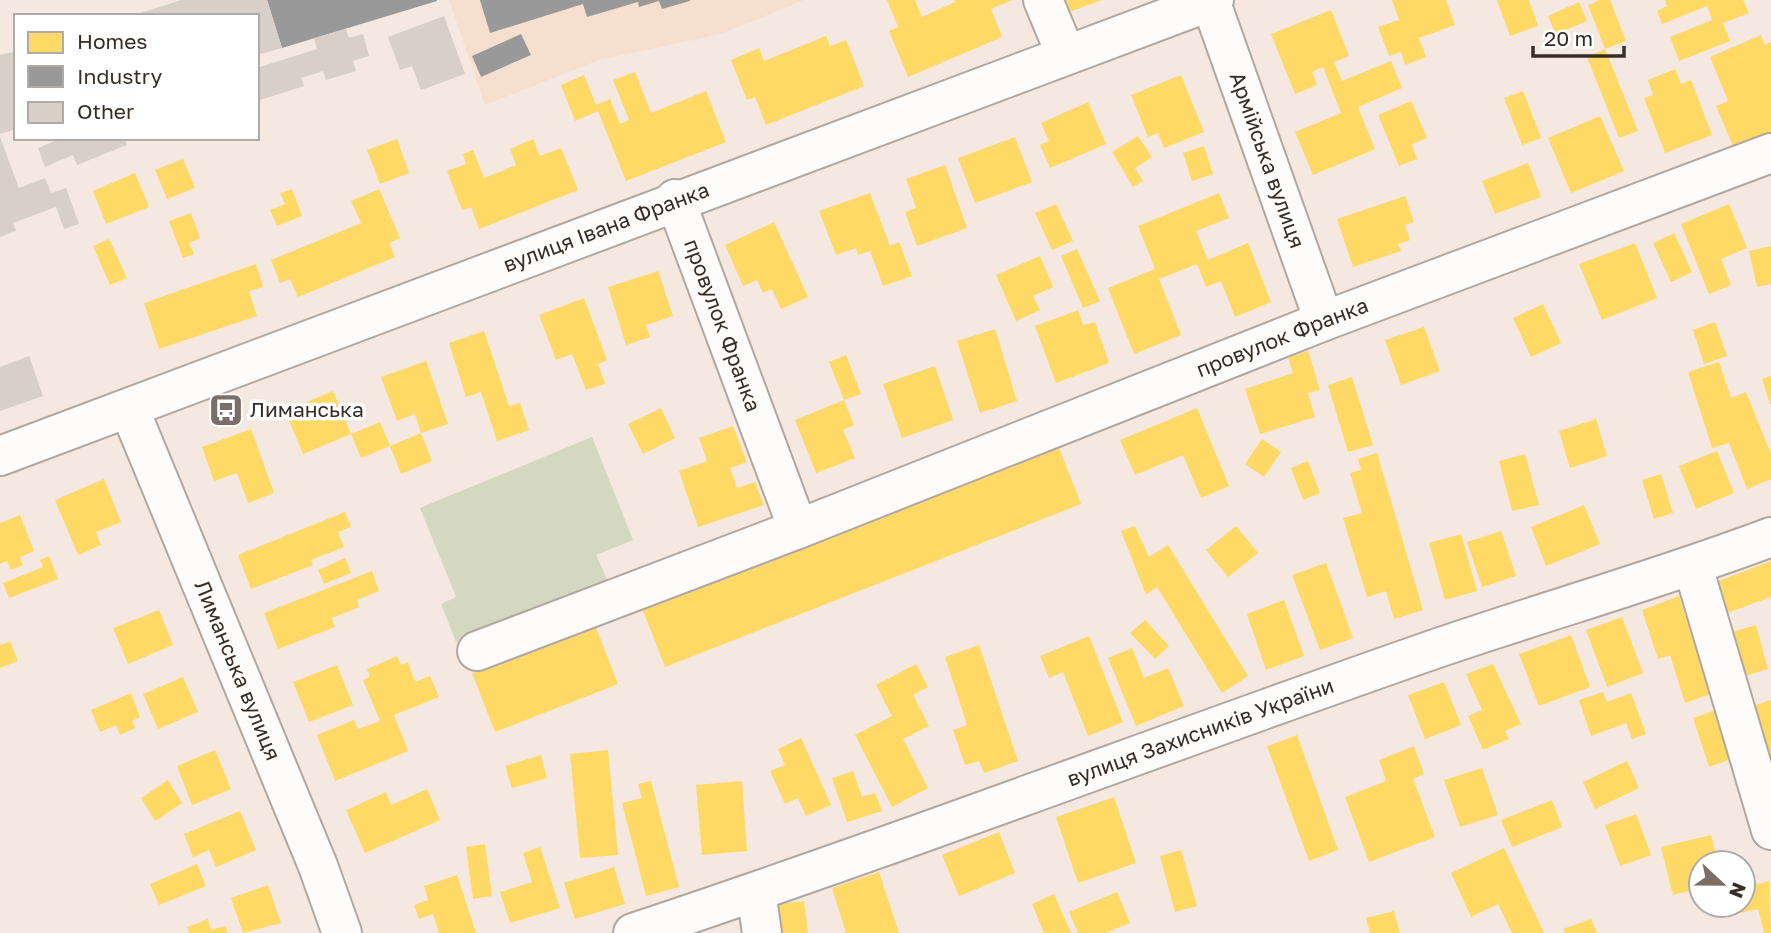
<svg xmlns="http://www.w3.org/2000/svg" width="1771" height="933" viewBox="0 0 1771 933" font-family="'Golos Text',sans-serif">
<rect width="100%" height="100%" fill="#f4e8e1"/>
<path fill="#f7dfd0" d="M449 0H804L721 34 599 60 485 105Z"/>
<path fill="#d5d8c0" d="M592 437 633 540 596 555 609 583 456 642 441 604 456 597 420 508Z"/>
<path fill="#ffd966" d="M887 0H915L922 17 955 2 954 0H1012L991 9 1002 37 908 77 889 31 898 27Z
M1065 0H1102L1069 12Z
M1392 0H1446L1455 25 1419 38 1426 57 1405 65 1401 52 1389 56 1378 27 1399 20Z
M1497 0H1529L1538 26 1510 36Z
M1600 0H1610L1626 41 1605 49 1638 131 1619 138 1587 57 1605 49 1588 5Z
M1665 0H1743L1749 13 1723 23 1730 41 1679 61 1670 37 1712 20 1707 6 1662 24 1657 11 1667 6Z
M1579 2 1587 21 1556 34 1548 16Z
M1331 10 1349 56 1334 62 1342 81 1391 61 1402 88 1358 107 1375 149 1313 175 1295 132 1341 113 1323 67 1312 72 1317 85 1295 94 1271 34Z
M1761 35 1765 45 1771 42V132L1733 146 1716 106 1728 101 1710 57Z
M826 36 830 46 846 40 864 86 766 125 755 97 747 100 731 60 759 48 764 61Z
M1675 69 1681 84 1691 80 1712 135 1665 153 1644 98 1653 95 1648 80Z
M635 72 651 113 706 91 726 142 626 181 598 111 575 121 561 85 584 75 596 105 610 99 620 124 629 120 613 80Z
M1181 75 1204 132 1164 148 1158 133 1148 137 1131 95Z
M1523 91 1541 138 1522 145 1504 98Z
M1411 101 1427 138 1412 144 1417 159 1399 166 1378 115Z
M1088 102 1106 144 1050 168 1040 145 1049 141 1041 123Z
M1600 116 1624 171 1571 193 1548 138Z
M1138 136 1152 157 1135 168 1143 181 1133 187 1112 152Z
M1015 137 1032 182 975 203 958 158Z
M397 139 409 173 380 184 367 150Z
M533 139 540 156 561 148 578 190 479 229 471 207 462 210 447 171 466 164 463 154 473 150 484 178 516 165 510 149Z
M1204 146 1213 174 1192 181 1183 153Z
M183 159 195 188 167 199 155 170Z
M1528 163 1541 197 1495 214 1482 181Z
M945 165 967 228 917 246 905 212 916 208 906 179Z
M135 173 149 207 106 224 93 191Z
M292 189 302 216 277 226 270 210 285 204 280 193Z
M379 189 400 238 389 243 395 257 298 297 290 279 280 283 271 260 361 223 351 201Z
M870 193 890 246 899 242 912 276 883 286 870 251 858 255 856 248 836 255 819 211Z
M1219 193 1229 218 1196 231 1208 260 1248 243 1271 302 1235 317 1221 281 1206 287 1197 264 1159 279 1181 335 1134 354 1108 288 1155 269 1138 226Z
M1405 196 1414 222 1405 225 1410 240 1398 244 1401 251 1353 267 1337 219Z
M1056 204 1073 241 1052 250 1035 213Z
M1729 204 1747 248 1721 259 1731 285 1709 294 1681 224Z
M191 213 200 238 189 243 194 254 183 258 169 221Z
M774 222 808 297 781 309 772 289 763 293 757 280 743 286 725 245Z
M1674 233 1692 272 1671 282 1653 243Z
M109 239 127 278 110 285 93 246Z
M1635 243 1657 298 1602 320 1579 264Z
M1771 246V284L1757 287 1749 251Z
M1077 249 1100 301 1083 308 1061 256Z
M1040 256 1053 287 1033 296 1040 310 1016 321 996 275Z
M256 264 263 287 249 291 257 316 159 349 144 303Z
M658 271 673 316 646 325 650 337 626 345 608 287Z
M584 298 607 360 598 364 605 384 586 390 572 354 556 360 539 315Z
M1543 304 1561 343 1531 357 1513 318Z
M1078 310 1083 325 1095 322 1109 363 1056 383 1035 326Z
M1715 322 1727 356 1704 364 1693 330Z
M1424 327 1440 371 1401 385 1385 340Z
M995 329 1017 401 980 413 957 341Z
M484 331 509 406 520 403 529 430 497 441 481 392 466 397 449 343Z
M1308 351 1320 390 1308 393 1315 417 1260 434 1245 389 1293 373 1288 357Z
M846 355 861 394 844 400 829 362Z
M426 361 448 424 421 433 415 414 397 421 381 377Z
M1719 362 1731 398 1746 392 1771 454V479L1747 489 1729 443 1712 448 1688 372Z
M935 366 953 420 902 438 883 384Z
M1771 376V404H1770L1762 379Z
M1352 377 1373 445 1348 452 1328 385Z
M333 391 351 434 380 422 390 446 361 458 351 434 303 454 285 411Z
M844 400 854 425 843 430 855 458 816 473 795 420Z
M661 408 675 438 643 454 628 424Z
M1197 408 1229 486 1201 498 1183 455 1135 475 1120 440Z
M1596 419 1607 456 1570 468 1559 431Z
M733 426 747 462 730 468 737 488 755 482 764 505 698 527 679 471 707 461 699 438Z
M251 429 274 493 248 503 237 473 214 481 202 447Z
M421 433 432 461 401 474 390 446Z
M1262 439 1281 452 1264 477 1245 464Z
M1058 445 1081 504 665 667 642 608Z
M1717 451 1734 493 1696 509 1679 466Z
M1377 453 1423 610 1394 619 1386 591 1367 597 1343 518 1362 513 1350 473 1361 470 1358 459Z
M1525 454 1539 505 1512 511 1499 461Z
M1308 461 1320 493 1303 500 1291 468Z
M1661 474 1673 513 1654 519 1642 480Z
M104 479 121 522 96 532 101 545 78 555 55 500Z
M1584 505 1600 544 1546 566 1531 527Z
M345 512 351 527 338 532 344 547 311 560 313 565 251 589 238 555Z
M20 515 34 551 20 557 23 565 11 570 7 561 0 564V523Z
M1135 526 1149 557 1168 545 1248 676 1222 693 1157 587 1146 595 1121 531Z
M1236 526 1258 553 1228 577 1206 550Z
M1501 531 1516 576 1482 587 1467 542Z
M1461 534 1477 591 1445 600 1429 543Z
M49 556 58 579 9 598 3 583 43 567 40 560Z
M345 558 351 573 324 584 318 570Z
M1771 561V597L1724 614 1713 583Z
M1326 563 1353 638 1320 650 1292 575Z
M372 571 379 591 357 600 359 607 332 618 335 627 278 649 264 613Z
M1679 596 1711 694 1685 703 1670 655 1658 659 1642 610Z
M1284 600 1304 656 1266 670 1247 614Z
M159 610 173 645 128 664 113 628Z
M1622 617 1643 673 1607 687 1586 630Z
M1145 620 1169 646 1155 659 1130 633Z
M595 625 618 684 495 732 472 673Z
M1756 625 1768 669 1745 676 1732 632Z
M1571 635 1590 687 1539 706 1519 654Z
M1089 636 1123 722 1088 736 1063 672 1049 678 1040 656Z
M10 641 18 661 0 668V645Z
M979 645 1018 761 984 773 979 761 965 765 953 730 967 725 945 657Z
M1132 648 1144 678 1168 668 1184 706 1136 726 1108 658Z
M397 656 401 665 408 662 415 682 430 676 439 697 394 715 408 751 335 781 317 735 354 720 358 729 380 721 363 680 370 677 367 669Z
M916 664 928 687 913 695 929 726 903 739 928 788 892 807 855 735 892 716 876 685Z
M1493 664 1521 724 1505 731 1509 739 1483 750 1468 716 1482 710 1466 674Z
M337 665 353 705 309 722 293 682Z
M183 677 198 712 158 729 143 694Z
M1444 682 1461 725 1425 739 1408 695Z
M1603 692 1607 702 1631 693 1646 734 1632 739 1626 723 1591 736 1579 700Z
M131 693 140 717 132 721 135 728 120 735 116 725 100 732 91 710Z
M1771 700V780L1747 708Z
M1718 709 1735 758 1709 767 1693 718Z
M1297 735 1338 850 1309 861 1267 746Z
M801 738 831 805 806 816 798 798 785 804 770 771 785 765 778 749Z
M1414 746 1424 774 1413 779 1435 837 1369 862 1345 797 1386 781 1379 760Z
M215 750 231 789 192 805 177 766Z
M608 750 618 855 580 858 570 754Z
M541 755 547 778 512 788 505 766Z
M1627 761 1639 788 1595 809 1583 782Z
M1482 768 1498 815 1460 827 1444 780Z
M853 771 862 797 875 793 882 811 847 822 832 778Z
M168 780 182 803 155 821 141 798Z
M651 781 679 887 646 896 622 803 642 798 638 784Z
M742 781 747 851 702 855 696 785Z
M427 789 440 820 365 853 346 810 386 792 391 805Z
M1114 797 1136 863 1078 883 1056 817Z
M1552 800 1562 827 1512 847 1501 820Z
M240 811 256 850 216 867 209 850 193 857 184 834Z
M1636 814 1651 855 1620 866 1605 825Z
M999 832 1015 873 959 896 942 855Z
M1711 835 1718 863H1701V888L1673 895 1661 847Z
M485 844 492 896 473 899 466 847Z
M540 847 560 908 510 923 500 892 532 882 523 853Z
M1504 848 1544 933H1512L1498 904 1471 917 1451 873Z
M1181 850 1197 906 1175 912 1160 856Z
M197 864 206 886 159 905 150 884Z
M614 867 625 904 575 919 564 883Z
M879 872 899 933H846L832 888Z
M457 875 476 933H439L433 914 419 919 414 905 428 900 424 886Z
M1769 881 1771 933H1764L1758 909 1740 913 1738 905H1743V888Z
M268 885 281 923 243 933 231 898Z
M1117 892 1130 923 1105 933H1078L1069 912Z
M1054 894 1071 933H1044L1032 904Z
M804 901 808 933H780L777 904Z
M1394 911 1400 933H1370L1366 918Z
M208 919 211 930 225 926 228 933H189L187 927Z
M1591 919 1597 933H1565L1563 929Z"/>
<path fill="#999" d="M267 0H437V1L282 48Z
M480 0H690V1L662 9 659 1 639 7 638 2 587 17 583 4 490 33Z
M521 34 531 55 481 77 472 56Z"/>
<path fill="#d8cfc8" d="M181 0H267L282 48 257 55V16H132Z
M444 16 465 74 421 90 412 66 400 70 388 37Z
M346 29 349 38 363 34 369 56 353 61 356 71 326 80 323 71 301 78 304 86 257 101V68L317 49 314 38Z
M16 51V129L0 134V55Z
M0 137 19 188 45 178 51 193 66 188 79 224 64 229 56 207 13 223 16 231 0 237Z
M62 138H124L127 145 77 165 73 155 45 167 38 148Z
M29 356 43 396 0 411V367Z"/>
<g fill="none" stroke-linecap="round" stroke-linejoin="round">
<g stroke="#b1a7a1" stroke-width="42">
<g id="minor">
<path d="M1043 0 1066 55"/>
<path id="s1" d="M1210 0 1324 321"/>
<path id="s2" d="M675 199 798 529 1324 321 1771 153"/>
<path id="s3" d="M129 408 318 866 342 933"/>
<path id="s4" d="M0 456C405 304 809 150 1214 0"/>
<path d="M1693 567 1771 830"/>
<path d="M477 651 798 529"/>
<path d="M756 892 762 933"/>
<path id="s5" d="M633 933C901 844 1165 743 1432 650 1545 611 1660 579 1771 537"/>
</g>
</g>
<use href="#minor" stroke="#fdfcfa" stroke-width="38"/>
</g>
<defs>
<g id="bus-square" transform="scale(1.75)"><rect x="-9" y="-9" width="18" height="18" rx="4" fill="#796e68" stroke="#fff"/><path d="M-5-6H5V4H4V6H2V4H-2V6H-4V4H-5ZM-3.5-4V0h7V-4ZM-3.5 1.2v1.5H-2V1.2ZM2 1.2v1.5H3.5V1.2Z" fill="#fff"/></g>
</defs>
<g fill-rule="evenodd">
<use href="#bus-square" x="226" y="410"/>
</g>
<g text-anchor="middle" stroke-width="7" stroke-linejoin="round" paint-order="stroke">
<g font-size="21" fill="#372d27" stroke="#fff">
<text dy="7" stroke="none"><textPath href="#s1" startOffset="170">Армійська вулиця</textPath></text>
<text dy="7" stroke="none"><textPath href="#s4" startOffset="648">вулиця Івана Франка</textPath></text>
<text dy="7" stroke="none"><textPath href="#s2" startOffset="135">провулок Франка</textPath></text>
<text dy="7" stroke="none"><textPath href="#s2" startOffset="873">провулок Франка</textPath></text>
<text dy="7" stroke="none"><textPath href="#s3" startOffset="284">Лиманська вулиця</textPath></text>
<text dy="7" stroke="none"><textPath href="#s5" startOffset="602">вулиця Захисників України</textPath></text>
</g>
<g font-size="21" fill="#372d27" stroke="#fff" text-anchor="start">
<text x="250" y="417">Лиманська</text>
</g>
</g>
<rect x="14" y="14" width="245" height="126" fill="#ffffff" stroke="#afaba9" stroke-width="2"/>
<rect x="28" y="32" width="35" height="21" fill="#ffd966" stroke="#afaba9" stroke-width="2"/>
<text x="77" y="49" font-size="21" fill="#372d27">Homes</text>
<rect x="28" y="66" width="35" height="21" fill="#999999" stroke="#afaba9" stroke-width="2"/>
<text x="77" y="84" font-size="21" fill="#372d27">Industry</text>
<rect x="28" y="102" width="35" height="21" fill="#d8cfc8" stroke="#afaba9" stroke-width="2"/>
<text x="77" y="119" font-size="21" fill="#372d27">Other</text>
<g transform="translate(1722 884) rotate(112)"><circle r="33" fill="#ffffff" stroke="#afaba9" stroke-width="2"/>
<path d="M0-5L12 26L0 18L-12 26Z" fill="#796e68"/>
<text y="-10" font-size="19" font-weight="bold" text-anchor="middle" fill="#372d27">N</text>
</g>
<path d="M1533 46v10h91v-10" fill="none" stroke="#372d27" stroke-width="3.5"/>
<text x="1544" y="46" font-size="21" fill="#372d27" stroke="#ffffff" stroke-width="5" paint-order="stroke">20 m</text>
</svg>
